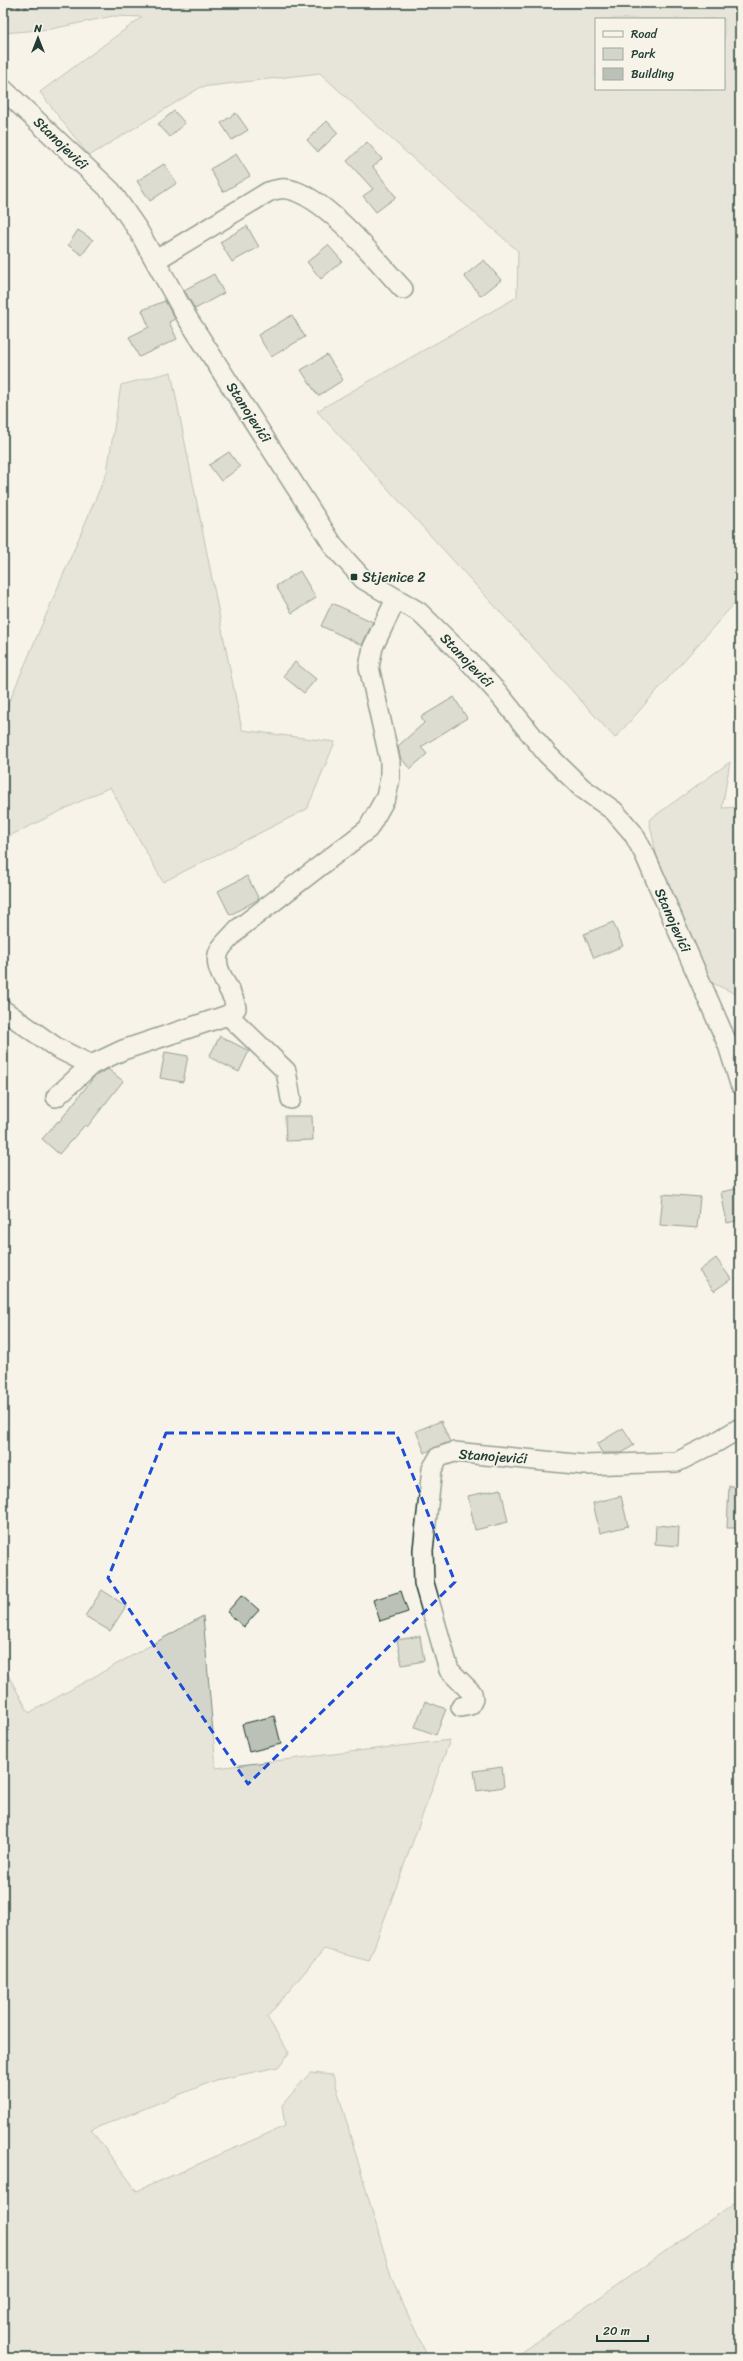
<svg xmlns="http://www.w3.org/2000/svg" width="743" height="2361" viewBox="0 0 743 2361" font-family="Sriracha,sans-serif">
<rect width="100%" height="100%" fill="#f7f3e8"/>
<filter id="ink" filterUnits="userSpaceOnUse"><feTurbulence type="fractalNoise" baseFrequency=".025" numOctaves="2"/><feDisplacementMap in="SourceGraphic" scale="8" xChannelSelector="R" yChannelSelector="G"/><feConvolveMatrix kernelMatrix="1 2 1 2 8 2 1 2 1" color-interpolation-filters="sRGB"/></filter>
<g filter="url(#ink)">
<path fill="#d3d5ca" stroke="#79897f" fill-rule="evenodd" d="M3 3H740V597L615 738 317 411 517 297 518 251 408 154 320 73 201 87 89 156 40 92 142 17 113 16 51 29 3 33ZM596 19H724V89H596Z
M171 372 242 730 335 742 307 809 163 882 110 787 3 839V716L107 472 121 385Z
M730 762 722 808 740 807V996L704 979 663 886 649 820Z
M203 1616 216 1768 450 1740 369 1961 324 1949 267 2017 289 2053 278 2067 216 2080 91 2130 137 2191 285 2126 282 2105 310 2073 333 2075 392 2280 428 2358H3V1666L29 1713Z
M740 2199V2358H513Z"/>
<path fill="#bbc1b6" stroke="#1f3d34" d="M174 111 185 123 170 137 158 124Z
M236 113 248 130 232 140 221 123Z
M327 121 338 133 318 152 307 140Z
M367 142 382 159 373 167 396 197 376 212 363 196 373 189 347 161Z
M236 154 250 176 223 192 210 169Z
M164 164 177 183 150 201 137 181Z
M247 226 259 247 232 262 220 242Z
M78 230 93 240 82 255 68 245Z
M328 245 342 261 321 279 307 262Z
M484 260 501 280 481 296 464 276Z
M214 274 224 293 195 309 184 290Z
M165 301 175 319 169 322 177 339 139 357 129 337 149 327 142 310Z
M292 315 305 337 271 357 258 335Z
M327 355 343 380 318 396 301 370Z
M229 452 240 467 221 481 209 465Z
M300 571 316 598 292 613 276 586Z
M332 603 373 622 362 645 321 626Z
M295 662 316 679 304 693 283 676Z
M454 697 467 718 421 747 427 754 410 769 400 757 398 746 424 723 421 717Z
M247 876 259 899 230 915 218 891Z
M613 922 623 946 594 958 584 934Z
M220 1036 249 1051 239 1072 209 1057Z
M165 1052 188 1056 183 1082 160 1078Z
M108 1069 123 1081 87 1127 85 1125 59 1154 42 1139 58 1121 59 1122 94 1077Z
M285 1116H312L313 1140 286 1141Z
M740 1188V1220L727 1223 721 1192Z
M663 1194 700 1197 697 1228 660 1225Z
M716 1258 731 1279 714 1291 699 1271Z
M441 1421 450 1442 436 1447 425 1453 416 1431Z
M623 1428 634 1445 622 1453H602L597 1444Z
M729 1486H740V1528H727Z
M501 1489 508 1522 475 1530 468 1496Z
M621 1496 628 1526 600 1533 593 1503Z
M656 1525 679 1527 678 1546 655 1544Z
M102 1590 126 1606 110 1631 85 1616Z
M401 1591 408 1612 380 1621 373 1600Z
M242 1595 259 1610 244 1627 227 1612Z
M420 1636 424 1661 402 1665 397 1640Z
M425 1701 446 1709 436 1735 415 1727Z
M274 1716 281 1744 249 1752 242 1724Z
M502 1767 504 1787 477 1791 474 1771Z"/>
<g fill="none" stroke-linecap="round" stroke-linejoin="round">
<g stroke="#1f3d34" stroke-width="22">
<path id="street" d="M3 89 111 191 138 230 186 316 335 548 363 579 419 612 466 658 498 693 547 754 582 788 614 811 633 833 645 855 728 1045 740 1084
M156 260 268 192C277 189 285 187 295 191 333 205 375 259 403 289
M3 1010 57 1048 91 1065
M228 1015 286 1071 291 1099
M56 1097 91 1065 123 1050 228 1015 236 1008C234 989 208 968 221 948 226 941 233 935 238 929L368 829 386 797 390 778V761L369 667 373 647 396 599
M461 1707 470 1705 473 1699 472 1693 449 1670 424 1583 423 1550 432 1469 439 1457 454 1452 585 1465 677 1462 715 1443 740 1428"/>
</g>
<path stroke="#1f3d34" stroke-width="2.5" stroke-dasharray="4 3" stroke-linecap="butt" d="M3 6 23 8 65 3"/>
<use href="#street" stroke="#f7f3e8" stroke-width="19"/>
</g>
</g>
<path d="M0 0H743V2361H0ZM166 1433H396L455 1582 248 1784 108 1578Z" fill="#f7f3e8" fill-opacity=".55" fill-rule="evenodd"/>
<path fill="none" stroke="#1d4ed8" stroke-width="3" stroke-dasharray="8 5" stroke-linejoin="round" d="M166 1433H396L455 1582 248 1784 108 1578Z"/>
<rect fill="#1f3d34" stroke="#f7f3e8" stroke-width="1.5" x="350" y="573" width="8" height="8" rx="2"/>
<g text-anchor="middle" stroke-width="3.5" stroke-linejoin="round" paint-order="stroke">
<g font-size="14" fill="#1f3d34" stroke="#f7f3e8">
<text transform="translate(61 143) rotate(44)" y="5">Stanojevići</text>
<text transform="translate(249 412) rotate(57)" y="5">Stanojevići</text>
<text transform="translate(467 660) rotate(46)" y="5">Stanojevići</text>
<text transform="translate(673 920) rotate(66)" y="5">Stanojevići</text>
<text transform="translate(493 1456) rotate(4)" y="5">Stanojevići</text>
</g>
<g font-size="14" fill="#1f3d34" stroke="#f7f3e8" text-anchor="start">
<text x="362" y="582">Stjenice 2</text>
</g>
</g>
<rect width="743" height="2361" fill="none" stroke="#f7f3e8" stroke-width="16"/>
<rect x="8" y="8" width="727" height="2345" fill="none" stroke="#1f3d34" stroke-width="1.5" filter="url(#ink)"/>
<rect x="595" y="18" width="130" height="72" fill="#f7f3e8" stroke="#a1aaa0"/>
<rect x="603" y="31" width="20" height="6" fill="#f7f3e8" stroke="#a1aaa0"/>
<text x="631" y="38" font-size="12" fill="#1f3d34">Road</text>
<rect x="603" y="48" width="20" height="12" fill="#d3d5ca" stroke="#a1aaa0"/>
<text x="631" y="58" font-size="12" fill="#1f3d34">Park</text>
<rect x="603" y="68" width="20" height="12" fill="#bbc1b6" stroke="#a1aaa0"/>
<text x="631" y="78" font-size="12" fill="#1f3d34">Building</text>
<g transform="translate(38 38)" stroke="#f7f3e8" stroke-width="3" paint-order="stroke">
<path d="M0-3L7 15L0 10L-7 15Z" fill="#1f3d34"/>
<text y="-6" font-size="11" font-weight="bold" text-anchor="middle" fill="#1f3d34">N</text>
</g>
<path d="M597 2335v6h51v-6" fill="none" stroke="#1f3d34" stroke-width="2"/>
<text x="603" y="2335" font-size="12" fill="#1f3d34" stroke="#f7f3e8" stroke-width="3" paint-order="stroke">20 m</text>
</svg>
